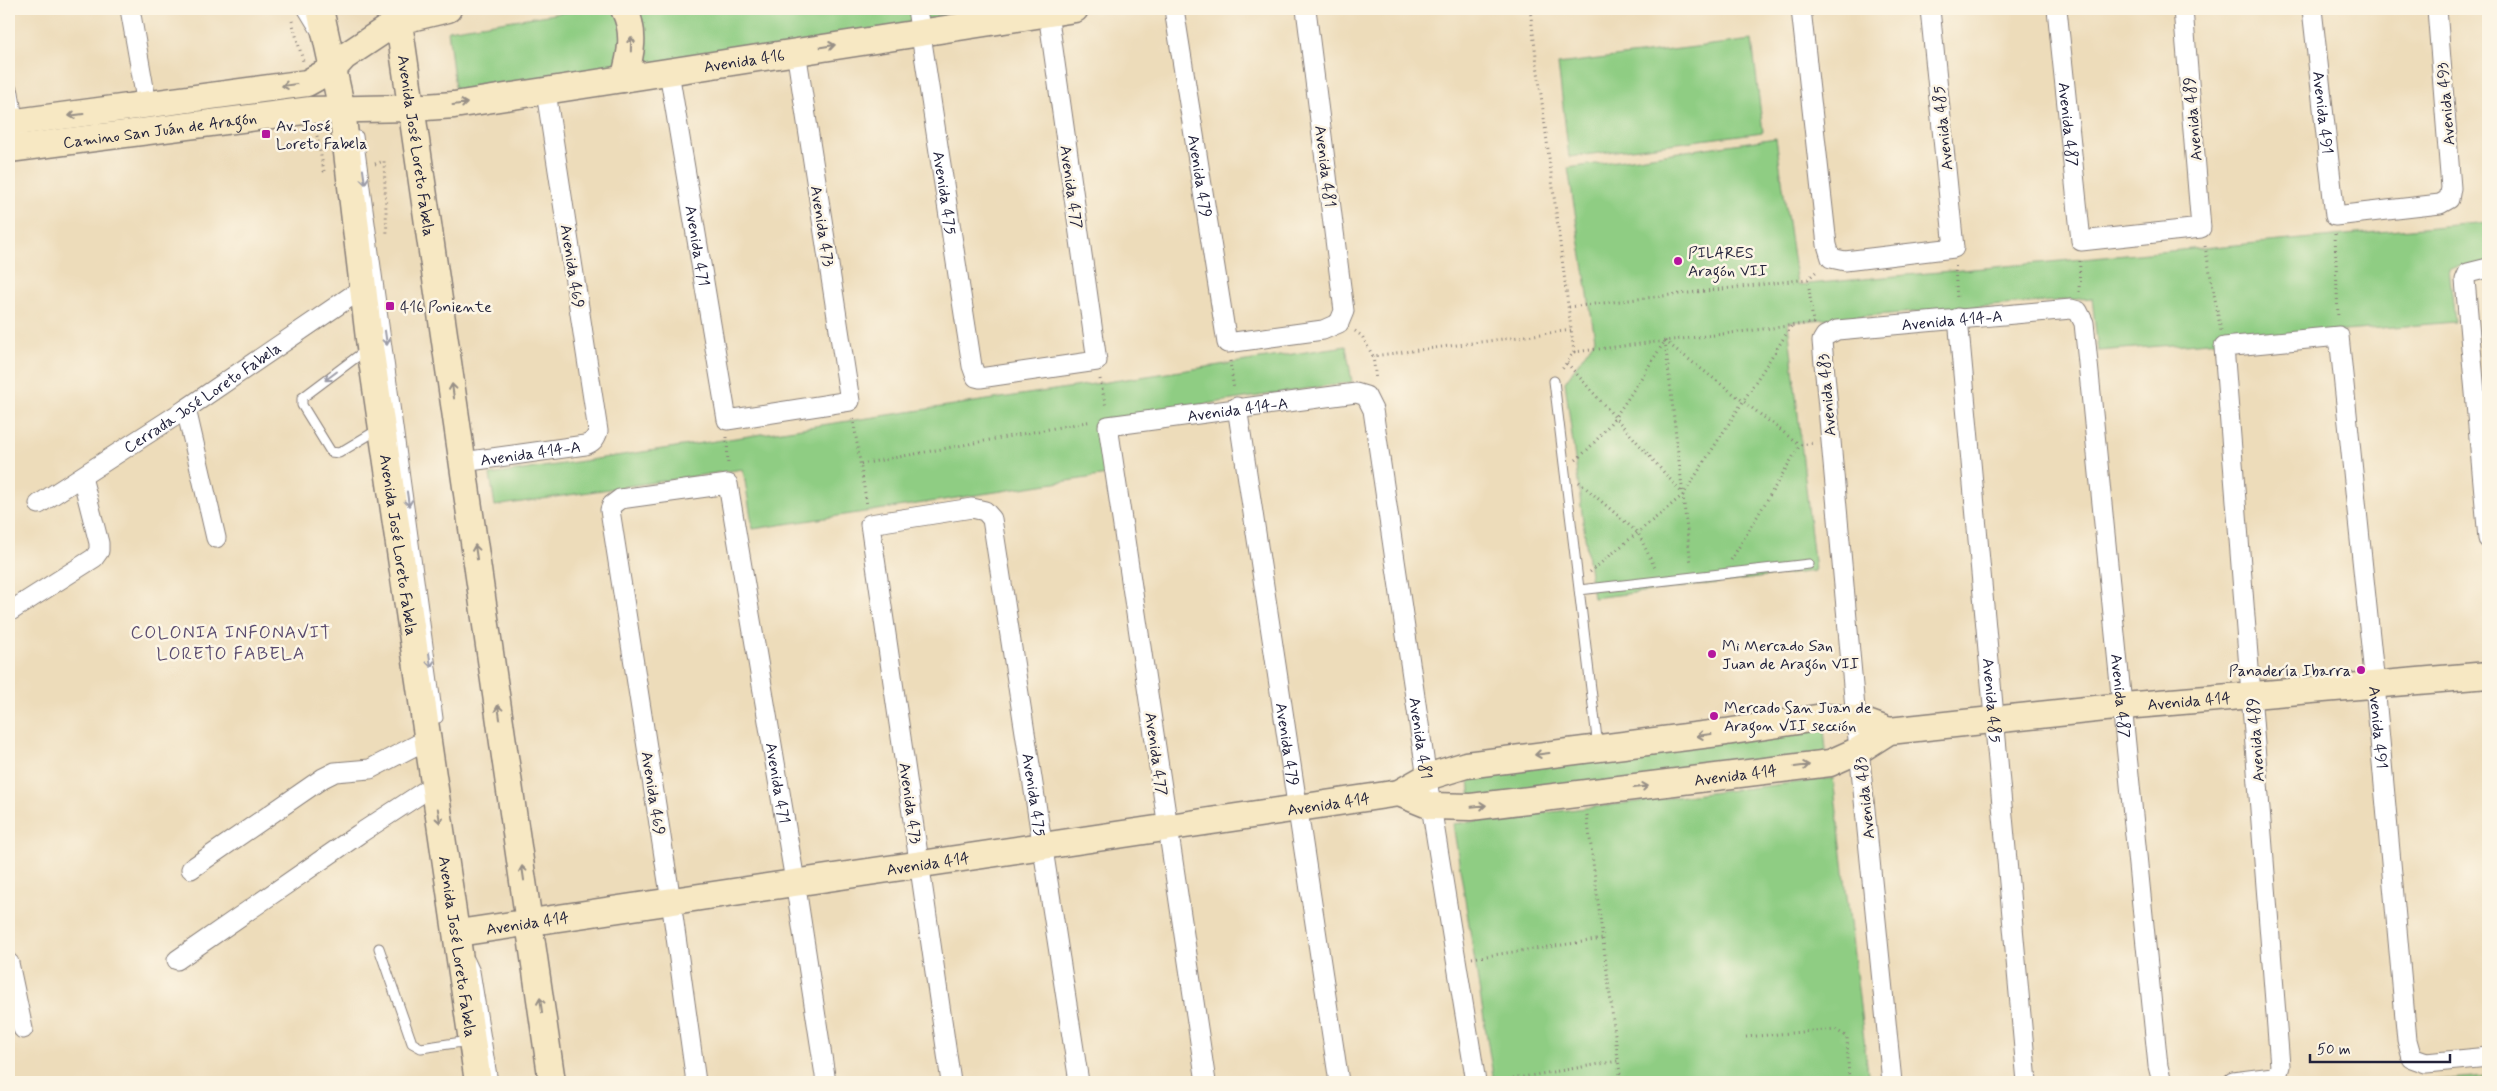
<svg xmlns="http://www.w3.org/2000/svg" width="2497" height="1091" viewBox="0 0 2497 1091" font-family="Mynerve,sans-serif">
<rect width="100%" height="100%" fill="#fcf5e5"/>
<filter id="ink" filterUnits="userSpaceOnUse"><feTurbulence type="fractalNoise" baseFrequency=".02" numOctaves="2"/><feDisplacementMap in="SourceGraphic" scale="10" xChannelSelector="R" yChannelSelector="G"/><feConvolveMatrix kernelMatrix="1 2 1 2 8 2 1 2 1" color-interpolation-filters="sRGB"/></filter>
<filter id="wash" filterUnits="userSpaceOnUse"><feTurbulence type="fractalNoise" baseFrequency=".0096" numOctaves="4" result="noise"/><feDisplacementMap in="SourceGraphic" scale="20" xChannelSelector="R" yChannelSelector="G"/><feGaussianBlur stdDeviation="1.12" result="paint"/><feColorMatrix in="noise" values="0 0 0 0 0 0 0 0 0 0 0 0 0 0 0 0 0 1.4 0 .05"/><feComposite in="paint" operator="in"/></filter>
<g filter="url(#wash)">
<rect width="100%" height="100%" fill="#eddcba"/>
<path fill="#8fcd83" stroke="#58785f" d="M587 9H1034L456 96 448 30Z
M1752 40 1763 132 1569 157 1558 64Z
M1776 138 1797 285 2488 222V263L2449 268 2455 322 2098 351 2092 298 1788 322 1815 571 1593 598 1565 382 1595 339 1568 168Z
M1346 346 1352 382 1099 420 1107 475 753 529 743 469 495 506 490 475Z
M1824 729 1827 760 1471 803 1468 765Z
M1833 778 1869 1082H1494L1453 824Z
M2488 1076V1082H2410Z"/>
</g>
<g filter="url(#ink)">
<g fill="none" stroke-linecap="round" stroke-linejoin="round">
<g stroke="#887f7a" stroke-width="11">
<path id="lane" d="M302 9 316 32
M358 136 438 718
M366 350 302 398V405L331 452 339 453 379 429
M1554 381 1598 747
M1579 590 1809 564
M379 948 412 1043 421 1048 469 1041
M470 960 475 971 493 1082"/>
</g>
<g stroke="#887f7a" stroke-width="21">
<g id="street">
<path d="M130 9 147 105"/>
<path id="s1" d="M917 9 972 366 976 377 980 378 1097 361 1048 13"/>
<path id="s2" d="M1174 9 1227 343 1323 330 1339 323 1344 311 1306 9"/>
<path d="M1801 9 1827 245 1831 258 1845 261 1954 248 1930 9"/>
<path id="s3" d="M2057 9 2081 241 2201 228 2183 9"/>
<path id="s4" d="M2312 9 2335 216 2440 204 2449 199 2451 188 2437 9"/>
<path id="s5" d="M669 72 727 420 850 401 796 51"/>
<path d="M9 93 15 134"/>
<path d="M2488 268 2468 273 2465 280 2488 539"/>
<path id="s6" d="M1958 318 2027 1082"/>
<path id="s7" d="M1237 407 1339 1082"/>
<path d="M186 409 216 538"/>
<path id="s8" d="M463 462 585 445C592 443 596 439 598 431L546 92"/>
<path id="s9" d="M39 504 186 409 363 288"/>
<path d="M9 612 94 558 99 551V543L82 477"/>
<path d="M191 869 323 778 335 772 370 769 428 739"/>
<path d="M177 960 359 834 434 785"/>
<path d="M9 963 23 1029"/>
<path id="s10" d="M696 1082 671 901 610 510 612 505 620 499 728 484 795 881 826 1082"/>
<path id="s11" d="M951 1082 870 524 972 508 985 511 992 519 1079 1082"/>
<path id="s12" d="M1206 1082 1108 426 1356 393 1366 396 1373 410 1431 806 1476 1082"/>
<path id="s13" d="M1892 1082 1856 719 1822 341 1825 336 1837 330 2071 309 2078 311 2084 323 2158 1066 2162 1082"/>
<path id="s14" d="M2233 1082 2273 1077 2278 1073 2280 1066 2224 347 2339 336 2375 685 2407 1040 2412 1058 2426 1063 2488 1057"/>
</g>
</g>
<g stroke="#887f7a" stroke-width="29">
<g id="secondary">
<path id="s15" d="M320 9 342 110 370 347 478 1082"/>
<path id="s16" d="M397 9 552 1082"/>
<path d="M624 9C636 32 631 55 624 79"/>
<path d="M9 123 307 83 334 68 344 57 398 21 448 9"/>
<path id="s17" d="M9 149 311 110 411 108 454 105 1075 9"/>
<path id="s18" d="M1399 793 1431 806 1471 807 1830 763 1859 750 1889 731 2124 706 2488 675"/>
<path id="s19" d="M458 933 1399 793 1427 777 1466 765 1726 732 1823 717 1856 719 1889 731"/>
</g>
</g>
<path stroke="#887f7a" stroke-width="3" stroke-dasharray="1 4" stroke-linecap="butt" d="M1530 9 1574 352 1561 371
M292 21 303 61
M316 131 324 171H327
M375 164 384 161 387 236
M2335 234 2338 318
M2205 246 2221 331
M1955 266 1957 300
M2079 292 2080 259
M1569 307 1808 279 1818 270
M1355 331 1362 336 1373 356 1572 330
M1665 341 1691 564
M1665 341 1800 445
M1574 352 1813 323 1808 279
M1373 356 1376 380
M1230 361 1234 390
M1567 363 1683 494
M1100 379 1106 407
M853 418 867 506
M727 437 728 466
M1576 460C1613 429 1638 381 1665 341
M861 464 1092 421
M1579 482 1638 533 1656 570
M1731 560 1800 445 1814 443
M1590 572 1683 495 1792 325
M1587 815 1621 1082
M1472 958 1603 939
M1746 1037 1835 1029 1847 1037 1849 1082
M1493 1082 1618 1061"/>
<use href="#lane" stroke="#fff" stroke-width="9"/>
<use href="#street" stroke="#fff" stroke-width="19"/>
<use href="#secondary" stroke="#f7e8c3" stroke-width="26"/>
</g>
<defs><path id="oneway-shaft" d="M-6 0H5M1.5-3L5.5 0L1.5 3" fill="none" stroke-width="1.6" stroke-linecap="round" stroke-linejoin="round" transform="scale(1.25)"/></defs>
<g stroke="#978f86">
<use href="#oneway-shaft" transform="translate(631 44) rotate(-89)"/>
<use href="#oneway-shaft" transform="translate(828 46) rotate(-9)"/>
<use href="#oneway-shaft" transform="translate(289 85) rotate(172)"/>
<use href="#oneway-shaft" transform="translate(460 104) rotate(-7)"/>
<use href="#oneway-shaft" transform="translate(76 115) rotate(173)"/>
<use href="#oneway-shaft" transform="translate(453 391) rotate(-98)"/>
<use href="#oneway-shaft" transform="translate(476 552) rotate(-98)"/>
<use href="#oneway-shaft" transform="translate(499 712) rotate(-98)"/>
<use href="#oneway-shaft" transform="translate(1704 735) rotate(173)"/>
<use href="#oneway-shaft" transform="translate(1542 754) rotate(173)"/>
<use href="#oneway-shaft" transform="translate(1802 766) rotate(-7)"/>
<use href="#oneway-shaft" transform="translate(1641 787) rotate(-7)"/>
<use href="#oneway-shaft" transform="translate(1479 806) rotate(-6)"/>
<use href="#oneway-shaft" transform="translate(439 816) rotate(81)"/>
<use href="#oneway-shaft" transform="translate(523 873) rotate(-98)"/>
<use href="#oneway-shaft" transform="translate(541 1005) rotate(-98)"/>
</g>
<g stroke="#9c9ca7">
<use href="#oneway-shaft" transform="translate(364 177) rotate(82)"/>
<use href="#oneway-shaft" transform="translate(386 338) rotate(82)"/>
<use href="#oneway-shaft" transform="translate(331 376) rotate(143)"/>
<use href="#oneway-shaft" transform="translate(408 499) rotate(82)"/>
<use href="#oneway-shaft" transform="translate(430 660) rotate(82)"/>
</g>
</g>
<g fill="#b5179e" stroke="#fcf5e5" stroke-width="2">
<rect x="261" y="129" width="10" height="10" rx="2.5"/>
<circle cx="1678" cy="261" r="5"/>
<rect x="385" y="301" width="10" height="10" rx="2.5"/>
<circle cx="1712" cy="654" r="5"/>
<circle cx="2361" cy="670" r="5"/>
<circle cx="1714" cy="716" r="5"/>
</g>
<g text-anchor="middle" stroke-width="5" stroke-linejoin="round" paint-order="stroke">
<g font-size="16" fill="#22223b" stroke="#fcf5e5">
<text dy="6" stroke="none"><textPath href="#s17" startOffset="741">Avenida 416</textPath></text>
<text transform="translate(2445 104) rotate(-95)" y="6">Avenida 493</text>
<text dy="6" stroke="none"><textPath href="#s4" startOffset="104">Avenida 491</textPath></text>
<text transform="translate(2192 119) rotate(-95)" y="6">Avenida 489</text>
<text dy="6" stroke="none"><textPath href="#s3" startOffset="116">Avenida 487</textPath></text>
<text transform="translate(1942 128) rotate(-96)" y="6">Avenida 485</text>
<text dy="6" stroke="none"><textPath href="#s17" startOffset="152">Camino San Juán de Aragón</textPath></text>
<text dy="6" stroke="none"><textPath href="#s16" startOffset="138">Avenida José Loreto Fabela</textPath></text>
<text transform="translate(1326 166) rotate(83)" y="6">Avenida 481</text>
<text dy="6" stroke="none"><textPath href="#s2" startOffset="169">Avenida 479</textPath></text>
<text transform="translate(1072 187) rotate(82)" y="6">Avenida 477</text>
<text dy="6" stroke="none"><textPath href="#s1" startOffset="186">Avenida 475</textPath></text>
<text transform="translate(823 226) rotate(81)" y="6">Avenida 473</text>
<text dy="6" stroke="none"><textPath href="#s5" startOffset="176">Avenida 471</textPath></text>
<text transform="translate(573 266) rotate(81)" y="6">Avenida 469</text>
<text dy="6" stroke="none"><textPath href="#s13" startOffset="879">Avenida 414-A</textPath></text>
<text transform="translate(1826 395) rotate(-95)" y="6">Avenida 483</text>
<text dy="6" stroke="none"><textPath href="#s9" startOffset="195">Cerrada José Loreto Fabela</textPath></text>
<text dy="6" stroke="none"><textPath href="#s12" startOffset="794">Avenida 414-A</textPath></text>
<text dy="6" stroke="none"><textPath href="#s8" startOffset="68">Avenida 414-A</textPath></text>
<text dy="6" stroke="none"><textPath href="#s15" startOffset="542">Avenida José Loreto Fabela</textPath></text>
<text dy="6" stroke="none"><textPath href="#s13" startOffset="1394">Avenida 487</textPath></text>
<text dy="6" stroke="none"><textPath href="#s6" startOffset="384">Avenida 485</textPath></text>
<text dy="6" stroke="none"><textPath href="#s18" startOffset="805">Avenida 414</textPath></text>
<text dy="6" stroke="none"><textPath href="#s14" startOffset="1284">Avenida 491</textPath></text>
<text dy="6" stroke="none"><textPath href="#s12" startOffset="1271">Avenida 481</textPath></text>
<text transform="translate(2255 740) rotate(-94)" y="6">Avenida 489</text>
<text dy="6" stroke="none"><textPath href="#s7" startOffset="341">Avenida 479</textPath></text>
<text transform="translate(1157 754) rotate(82)" y="6">Avenida 477</text>
<text dy="6" stroke="none"><textPath href="#s18" startOffset="341">Avenida 414</textPath></text>
<text dy="6" stroke="none"><textPath href="#s10" startOffset="1006">Avenida 471</textPath></text>
<text transform="translate(654 793) rotate(81)" y="6">Avenida 469</text>
<text dy="6" stroke="none"><textPath href="#s11" startOffset="970">Avenida 475</textPath></text>
<text transform="translate(1864 798) rotate(-96)" y="6">Avenida 483</text>
<text dy="6" stroke="none"><textPath href="#s19" startOffset="880">Avenida 414</textPath></text>
<text transform="translate(911 803) rotate(82)" y="6">Avenida 473</text>
<text dy="6" stroke="none"><textPath href="#s19" startOffset="475">Avenida 414</textPath></text>
<text dy="6" stroke="none"><textPath href="#s19" startOffset="70">Avenida 414</textPath></text>
<text dy="6" stroke="none"><textPath href="#s15" startOffset="948">Avenida José Loreto Fabela</textPath></text>
</g>
<g font-size="16" fill="#22223b" stroke="#fcf5e5" text-anchor="start">
<text x="276" y="131">Av. José<tspan x="276" dy="18">Loreto Fabela</tspan></text>
<text x="1688" y="258">PILARES<tspan x="1688" dy="18">Aragón VII</tspan></text>
<text x="400" y="312">416 Poniente</text>
<text x="1722" y="651">Mi Mercado San<tspan x="1722" dy="18">Juan de Aragón VII</tspan></text>
<text x="2351" y="676" text-anchor="end">Panadería Ibarra</text>
<text x="1724" y="713">Mercado San Juan de<tspan x="1724" dy="18">Aragon VII sección</tspan></text>
</g>
<g font-size="18" letter-spacing="1" fill="#5a4b6f" stroke="#fcf5e5">
<text x="231" y="638">COLONIA INFONAVIT<tspan x="231" dy="21">LORETO FABELA</tspan></text>
</g>
</g>
<rect width="2497" height="1091" fill="none" stroke="#fcf5e5" stroke-width="30"/>
<path d="M2310 1054v8h140v-8" fill="none" stroke="#22223b" stroke-width="2.5"/>
<text x="2317" y="1054" font-size="15" fill="#22223b" stroke="#fcf5e5" stroke-width="4" paint-order="stroke">50 m</text>
</svg>
